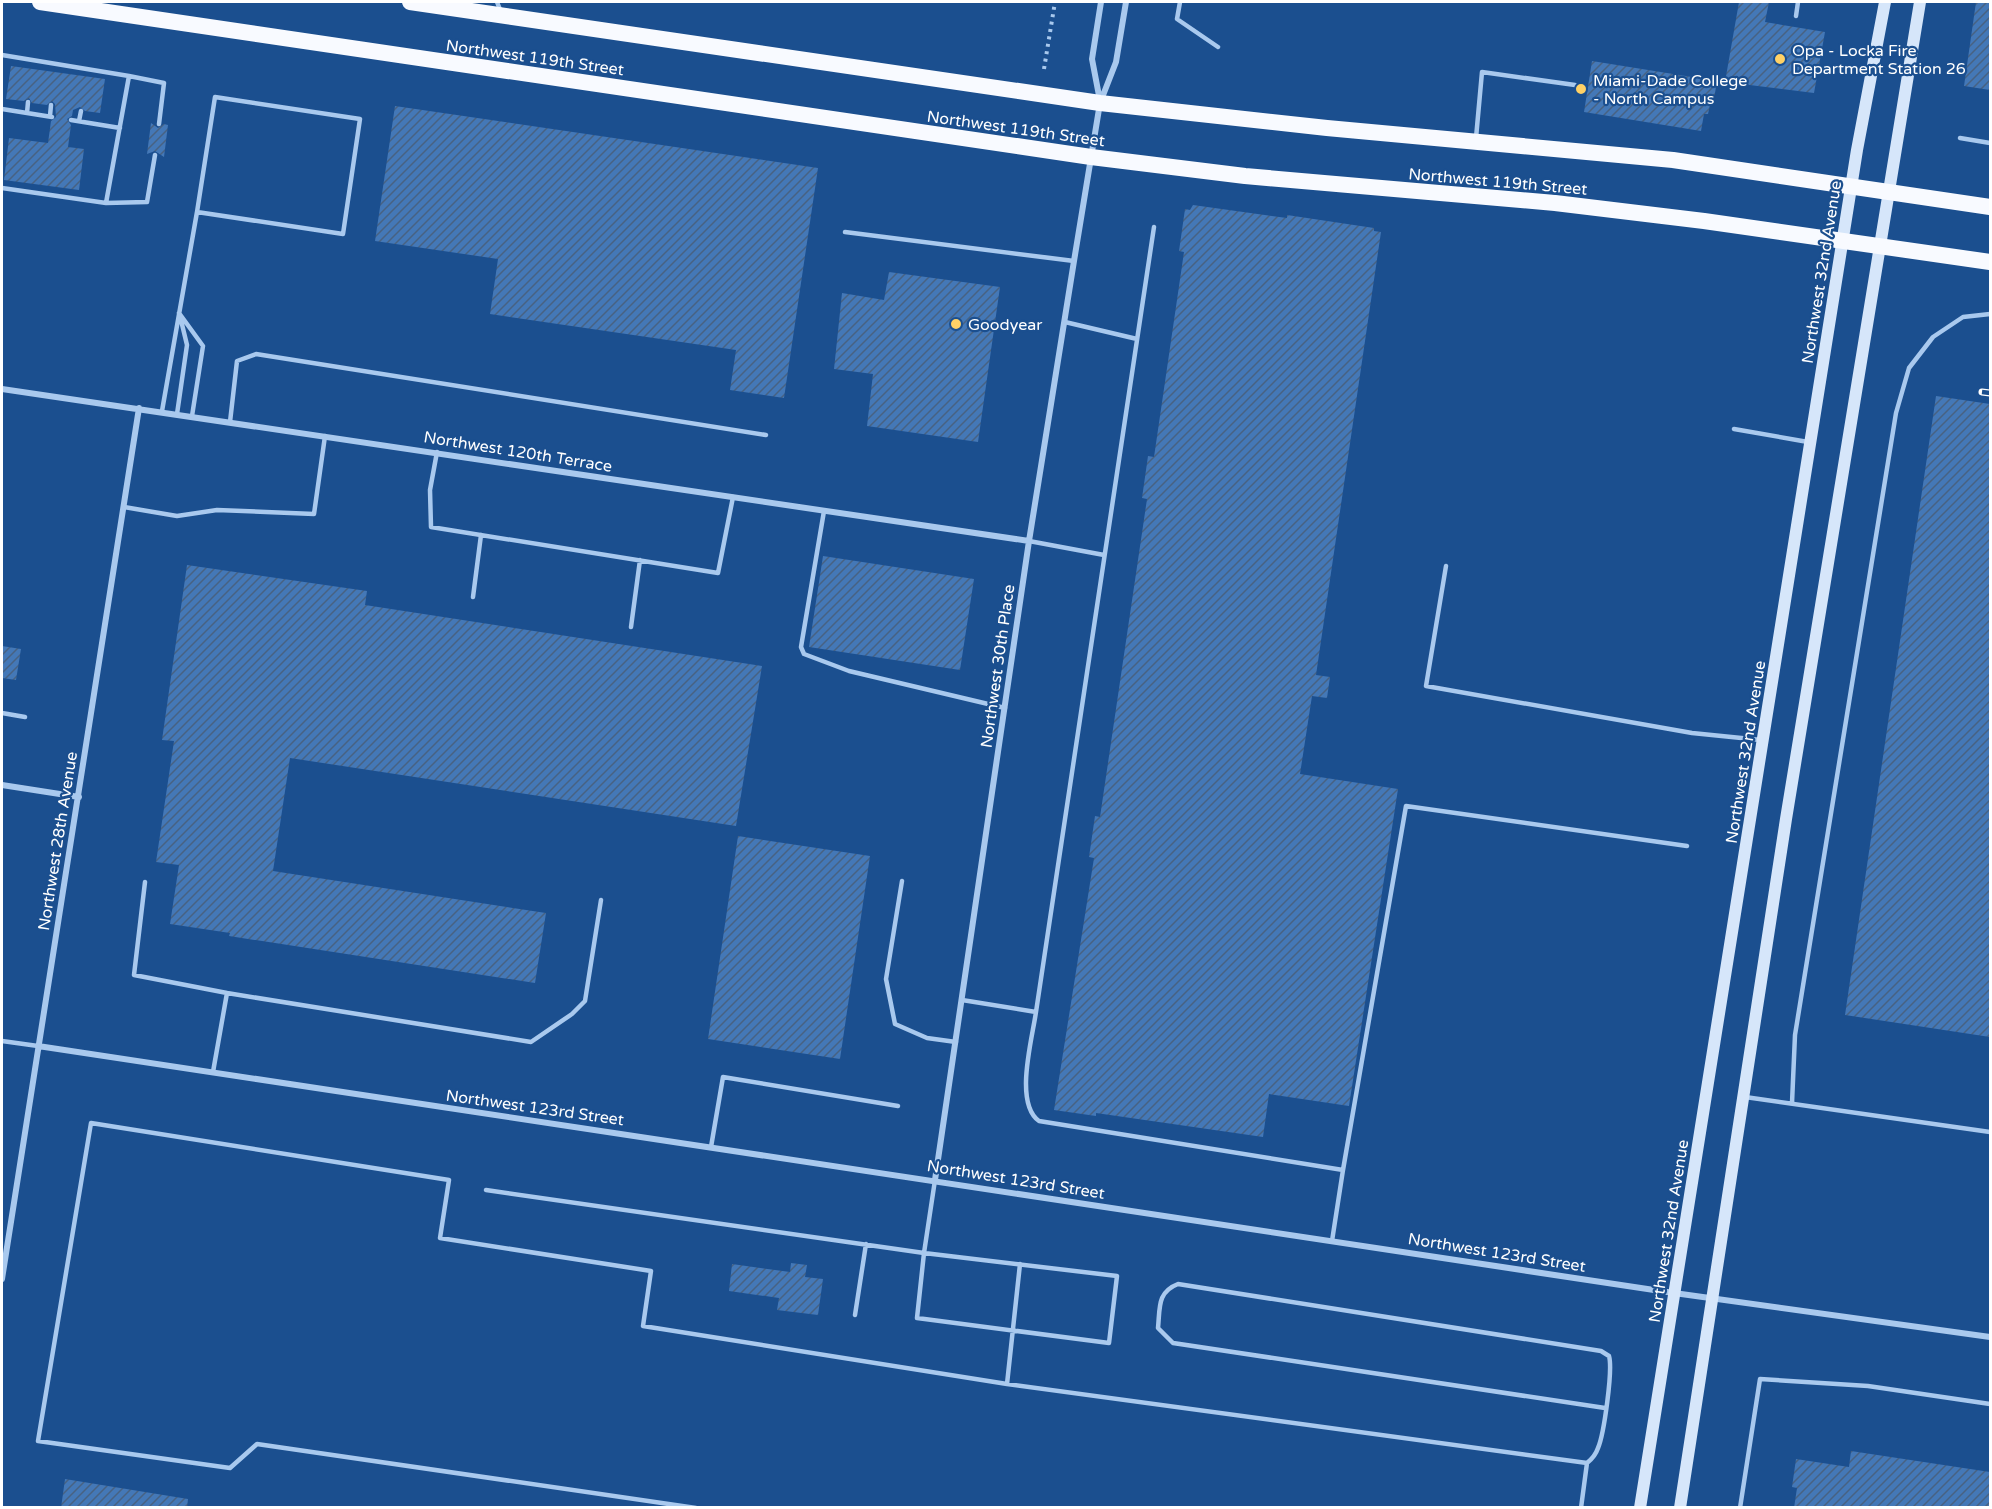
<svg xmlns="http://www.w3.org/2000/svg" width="1992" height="1509" viewBox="0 0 1992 1509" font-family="'Varela Round',sans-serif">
<defs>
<pattern id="building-hatch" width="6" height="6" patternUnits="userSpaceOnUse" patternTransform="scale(1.5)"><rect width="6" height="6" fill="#4478b7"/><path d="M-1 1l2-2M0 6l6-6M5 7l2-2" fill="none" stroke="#486282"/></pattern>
</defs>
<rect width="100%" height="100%" fill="#1b4f8f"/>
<path fill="url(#building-hatch)" d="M1739 2H1769L1765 22 1825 32 1814 93 1725 82Z
M1976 2H1990V90L1964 86Z
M1592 61 1717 81 1713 105H1710L1708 114H1704L1701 131 1584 112Z
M11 66 105 79 100 113 85 111 80 107 73 110 72 116 67 119 71 125 68 147 84 149 79 190 4 180 9 138 48 143 51 121 56 117 55 104 52 101 47 105 32 103 29 98 24 101 6 99Z
M395 106 818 168 784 398 730 390 736 350 490 314 498 259 375 241Z
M151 123 158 128 164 124 168 125 164 157 155 151 147 154Z
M1193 205 1287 218V215L1374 228V231L1381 232 1316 675 1330 677 1327 698 1312 696 1300 774 1398 789 1349 1106 1269 1094 1263 1137 1096 1113V1116L1054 1110 1094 858 1089 857 1095 816 1100 817 1147 499 1142 498 1148 456 1154 457 1184 252 1179 251 1185 209 1190 210Z
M889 272 1000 287 978 442 867 426 873 374 834 369 842 293 884 300Z
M1936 396 1990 404V1037L1845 1015Z
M823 556 974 579 960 670 809 647Z
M187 565 367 591 365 605 762 666 736 826 290 758 273 871 546 913 535 983 229 936 230 933 170 924 179 865 156 862 174 741 162 740Z
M2 646 21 649 16 680 2 678Z
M738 836 870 856 840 1059 708 1039Z
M791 1263 807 1265 805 1277 823 1279 818 1315 777 1310 779 1298 729 1291 732 1264 790 1272Z
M1851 1451 1990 1472V1508H1794L1797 1488 1792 1487 1796 1459 1849 1467Z
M65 1479 188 1499 187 1508H61Z"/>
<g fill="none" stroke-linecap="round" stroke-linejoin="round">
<path stroke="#a9c9ee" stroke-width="4" stroke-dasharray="3 4.5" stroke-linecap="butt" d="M1044 69 1055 2"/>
<path stroke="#a9c9ee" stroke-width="4.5" d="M497 2 501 12
M1180 2 1177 19 1218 47
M1796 16 1798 2
M2 55 129 76 106 203 2 188
M129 76 164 83 159 124
M215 97 360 119 343 234 197 212Z
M2 109 52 117
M27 113 28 102
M50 116 51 105
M71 120 120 128
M79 121 81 111
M1476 138 1482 72 1575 85
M1960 138 1990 143
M106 203 147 202 155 155
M1154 227 1036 1012C1032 1040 1014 1103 1039 1121L1343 1170 1332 1241
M845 232 1074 261
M179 313 203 346 192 416
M1065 322 1137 339
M162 411 197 212
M177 414 187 345 180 316
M230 422 237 361 256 354 766 435
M1734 429 1808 442
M437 452 430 490 431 527 718 573 733 497
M124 507 177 516 217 510 314 514 325 436
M824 511 801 647 804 654 849 671 1005 708
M1029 541 1104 555
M1446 566 1426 686 1692 733 1761 740
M473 597 481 535
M631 627 640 560
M2 713 25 717
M902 881 886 979 895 1024 927 1038 956 1042
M145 882 134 975 227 993 213 1072
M227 993 531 1042 572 1014 585 1001 601 900
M962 1000 1036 1012
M2 1041 38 1046
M1745 1097 1990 1132
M1792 1103 1795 1035 1896 413 1909 368 1933 337 1963 317 1990 314
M711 1147 723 1077 898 1106
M1343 1170 1406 806 1687 846
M486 1190 924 1253 935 1180
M924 1253 1117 1276 1109 1343 917 1318Z
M855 1315 866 1244
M1007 1384 1020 1264
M1587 1463C1592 1459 1596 1454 1598 1448 1604 1434 1613 1370 1609 1356L1601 1351 1178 1284C1157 1292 1160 1308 1158 1328L1173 1343 1605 1408
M696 1508 257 1444 230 1468 38 1441 91 1123 449 1180 440 1238 651 1271 643 1326 1007 1384 1587 1463 1581 1508
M1740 1508 1760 1379 1868 1386 1990 1404"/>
<path stroke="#a9c9ee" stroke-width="6" d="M1100 101 1092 59 1101 2
M2 389 1029 541
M2 785 79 797
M38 1046 1674 1293 1990 1337
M935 1180 1029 541 1074 261 1100 103 1116 62 1126 2
M2 1279 139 408"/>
<path stroke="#d6e6fa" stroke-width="12" d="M1640 1508 1857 150 1885 2
M1680 1508 1786 819 1920 2"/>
<path stroke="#f8faff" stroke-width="16" d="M40 2 1091 157 1245 176 1555 203 1704 221 1990 262
M410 2 1100 103 1327 128 1673 160 1990 207"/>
<g stroke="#fff" stroke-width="7">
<path id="rail" d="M1982 392 1990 393"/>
</g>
<use href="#rail" stroke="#1b4f8f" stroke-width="4.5" stroke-dasharray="14" stroke-linecap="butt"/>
</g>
<g fill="#ffd166" stroke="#1b4f8f" stroke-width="2">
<circle cx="1780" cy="59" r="6"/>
<circle cx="1581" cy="89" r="6"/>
<circle cx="956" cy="324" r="6"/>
</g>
<g text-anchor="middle" stroke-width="4.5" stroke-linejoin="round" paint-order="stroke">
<g font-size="16" fill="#fff" stroke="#1b4f8f" text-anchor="start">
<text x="1792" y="56">Opa - Locka Fire<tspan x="1792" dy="18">Department Station 26</tspan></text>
<text x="1593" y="86">Miami-Dade College<tspan x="1593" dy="18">- North Campus</tspan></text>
<text x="968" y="330">Goodyear</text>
</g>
<g font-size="16" fill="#fff" stroke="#1b4f8f">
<text transform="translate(535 57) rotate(8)" y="6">Northwest 119th Street</text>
<text transform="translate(1016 128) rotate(8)" y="6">Northwest 119th Street</text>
<text transform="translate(1498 181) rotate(5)" y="6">Northwest 119th Street</text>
<text transform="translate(1821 272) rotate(-81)" y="6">Northwest 32nd Avenue</text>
<text transform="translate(518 451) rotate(9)" y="6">Northwest 120th Terrace</text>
<text transform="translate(997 666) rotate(-82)" y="6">Northwest 30th Place</text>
<text transform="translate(1745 752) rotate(-81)" y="6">Northwest 32nd Avenue</text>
<text transform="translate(57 841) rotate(-81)" y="6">Northwest 28th Avenue</text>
<text transform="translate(535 1107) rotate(8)" y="6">Northwest 123rd Street</text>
<text transform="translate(1016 1179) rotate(9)" y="6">Northwest 123rd Street</text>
<text transform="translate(1668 1231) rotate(-81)" y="6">Northwest 32nd Avenue</text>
<text transform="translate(1497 1252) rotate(9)" y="6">Northwest 123rd Street</text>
</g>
</g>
<rect width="1992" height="1509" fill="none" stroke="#ffffff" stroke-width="6"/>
</svg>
